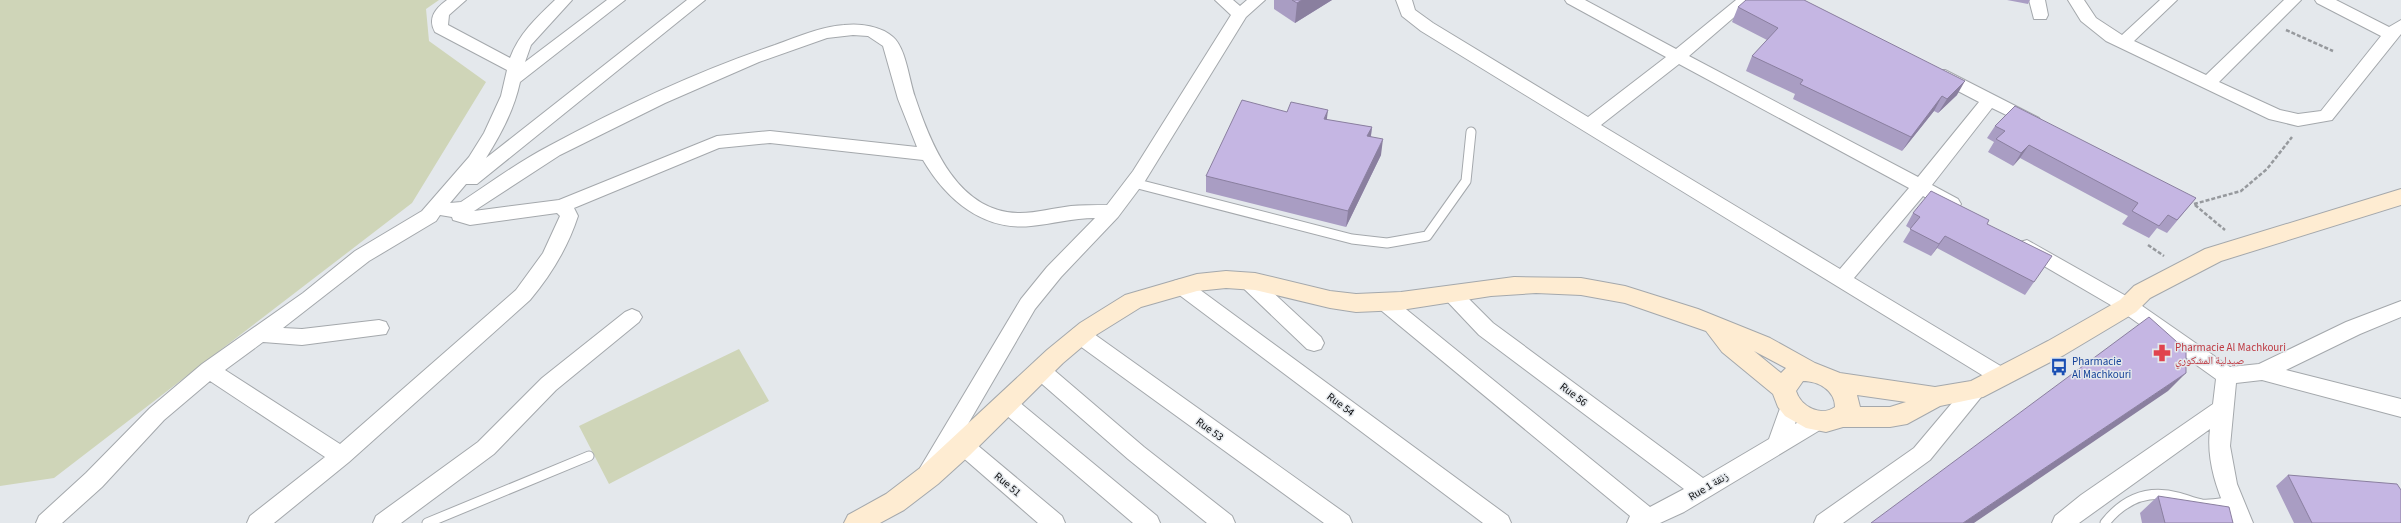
<svg xmlns="http://www.w3.org/2000/svg" width="2401" height="523" viewBox="0 0 2401 523" font-family="'Source Sans 3','Noto Naskh Arabic',sans-serif">
<rect width="100%" height="100%" fill="#e4e8ec"/>
<path fill="#cfd5b8" d="M0 0H439L426 9 429 41 486 82 412 203 54 478 0 486Z
M739 349 769 401 609 484 579 426Z"/>
<g fill="none" stroke-linecap="round" stroke-linejoin="round">
<g stroke="#a4a8ac" stroke-width="11">
<path id="lane" d="M1134 183 1352 239 1387 243 1427 236 1466 181 1471 132
M427 523 589 456
M2105 523C2124 499 2148 489 2178 497 2186 499 2194 503 2202 504 2213 505 2223 502 2233 501"/>
</g>
<g stroke="#a4a8ac" stroke-width="2">
<path id="street" d="M447 0H466L449 15 448 25 510 58C519 34 536 18 555 0H572L531 45 525 62 607 0H625L520 82C514 110 501 134 486 158L687 0H705L477 184H466L450 203 461 202C490 183 518 162 549 146 621 107 698 71 775 45 797 37 820 27 844 25 860 23 881 26 893 37 906 48 909 80 915 97 931 145 958 213 1020 213 1037 213 1054 208 1071 206 1083 205 1095 205 1107 205L1133 171 1231 15 1215 0H1233L1240 6 1247 0H1265L1246 17 1145 181 1118 217 1061 277 1035 309 961 436 970 439 1062 516 1065 523H1038L953 449 939 475 931 477 923 475 920 468 1021 299 1047 267 1095 218C1073 218 1052 224 1031 226 982 231 946 199 923 160L770 143 719 148 574 208 578 216C568 247 551 275 530 300L349 462 274 523H247L250 516 325 457 210 381 164 420 102 487 62 523H36L39 516 86 473 150 408 202 364 303 293 355 251 422 211 469 157 484 133 501 96 507 70 435 32C427 18 436 8 447 0ZM853 35 868 36 883 46 898 99 917 147 770 131 717 136 559 200 474 211 560 155 665 103 759 62 827 38ZM557 213 560 216 543 253 516 290 340 444 225 370 263 342 302 345 386 334 389 328 386 322 379 320 302 329 283 328 369 261 436 221 440 215 452 217 453 220 470 225Z
M1396 0H1412L1415 10 1433 23 1588 117 1666 57 1567 3 1565 0H1585L1676 49 1736 0H1754L1689 56 1918 177 1979 102 1933 78 1931 74 1933 70H1945L2039 118 2042 122 2039 126 2033 128 1992 108 1932 185 1958 199 1961 204 1958 209C1946 213 1934 202 1923 196L1854 278 2009 371 2012 377 2009 383 2002 385 1995 383 1421 31 1402 16ZM1679 64 1909 188 1840 269 1601 125Z
M2029 0H2045L2048 15 2046 19H2034Z
M2068 0H2084L2096 18 2122 35 2160 0H2177L2134 41 2206 75 2284 0H2301L2219 82 2280 110 2298 114 2321 111 2381 36 2317 3 2315 0H2336L2389 27 2401 20V34L2332 120 2298 126 2269 119 2106 41 2081 21Z
M2027 240 2135 301 2230 367 2259 364 2346 322 2401 301V317L2360 334 2286 370 2401 399V417L2262 380 2236 383 2230 446 2237 484 2253 523H2231C2218 492 2206 463 2210 429L2079 523H2052L2055 516 2081 495 2213 404 2216 379 2121 311 2020 252 2018 247 2020 242Z
M1247 273 1254 275 1321 337 1324 343 1321 349 1314 351 1307 349 1240 285 1237 280 1240 275Z
M1181 279 1188 281 1508 516 1511 523H1483L1174 291 1171 286 1174 281Z
M1451 286 1458 288 1493 323 1703 478 1769 439 1783 400 1790 397 1797 400 1800 406 1795 424 1818 412 1825 415 1828 421 1825 427 1684 512 1660 523H1627L1630 516 1377 307 1374 302 1377 297 1384 294 1391 297 1650 507 1684 489 1479 335 1444 298 1441 293 1444 288Z
M632 309 639 312 642 317 639 322 556 390 494 454 401 523H373L376 516 478 442 542 378 625 312Z
M1080 327 1087 329 1349 516 1352 523H1324L1073 341 1070 335 1073 329Z
M1041 363 1048 365 1144 447 1232 516 1235 523H1207L1128 459 1034 377 1031 371 1034 365Z
M1975 382 1982 384 1985 390 1982 396 1930 460 1843 523H1814L1817 516 1914 448 1968 384Z
M1006 394 1013 397 1157 516 1160 523H1133L999 409 996 403 999 397Z"/>
</g>
<g stroke="#a4a8ac" stroke-width="2">
<path id="secondary" d="M2401 189V205L2221 261 2150 298 2136 312 2064 355 1983 397 1940 406 1907 424 1890 427H1843L1826 432 1806 428 1785 416 1778 407 1773 394 1722 352 1706 331 1625 303 1581 295 1536 293 1491 296 1401 310 1356 312 1330 308 1255 290 1226 288 1197 291 1141 307 1096 335 1063 363 970 455 938 484 904 510 880 523H844L848 515 886 494 920 468 1047 350 1080 323 1125 295 1197 274 1226 271 1255 273 1330 291 1356 294 1401 292 1514 277 1581 278 1625 286 1698 309 1770 338 1815 363 1840 373 1935 387 1971 381 2048 341 2120 300 2134 286 2205 249ZM1754 351 1786 368 1781 373ZM1803 381C1818 381 1835 390 1835 407 1821 417 1801 407 1796 391ZM1857 395 1906 402 1890 407H1860Z"/>
</g>
<path stroke="#96999d" stroke-width="2.5" stroke-dasharray="4 2" stroke-linecap="butt" d="M2286 30 2333 51
M2194 204 2241 191 2267 169 2292 137
M2195 205 2225 230
M2148 245 2164 256"/>
<use href="#lane" stroke="#fff" stroke-width="9"/>
<use href="#street" fill="#fff" fill-rule="evenodd"/>
<use href="#secondary" fill="#feecd2" fill-rule="evenodd"/>
</g>
<path fill="#a99dc3" d="M1274 0H1332L1295 23 1274 9Z
M2007 0H2030L2028 4Z
M1738 7 1957 95 1938 113 1934 111 1902 151 1793 99 1795 94 1746 71 1752 56 1767 40 1732 22Z
M1287 112 1327 120 1372 127 1371 136 1381 155 1346 227 1206 192V176Z
M1995 126 2196 198 2167 233 2157 228 2149 238 2122 224 2128 216 2020 158 2013 166 1988 152 1994 142 1987 138Z
M1913 213 1987 224 2034 282 2025 295 1937 248 1931 256 1903 242 1911 229 1906 226Z
M2288 475 2401 523H2294L2276 486Z
M2158 496 2233 523H2142L2140 513Z"/>
<path fill="#8a7f9f" d="M1302 0H1332L1295 23 1297 3Z
M1965 81 1957 95 1938 113 1947 99Z
M1942 96 1934 111 1902 151 1911 137Z
M1328 110 1326 126 1324 119Z
M1372 127 1370 142 1367 136Z
M1383 139 1381 155 1346 227 1348 211Z
M2029 145 2020 158 2013 166 2021 153Z
M1945 236 1937 248 1931 256 1939 244Z
M2186 373 2168 391 1974 523H1963Z"/>
<path fill="#c5b6e3" stroke="#8a7f9f" d="M1292 0H1302L1297 3Z
M1746 0H1804L1965 81 1947 99 1942 96 1911 137 1800 84 1803 80 1752 56 1778 28 1738 7Z
M1242 100 1287 112 1291 102 1328 110 1324 119 1372 127 1367 136 1383 139 1348 211 1206 176Z
M2015 106 2196 198 2177 220 2168 215 2159 226 2132 211 2138 203 2029 145 2021 153 1996 139 2005 131 1995 126Z
M1931 191 1989 220 1987 224 2052 256 2034 282 1945 236 1939 244 1910 229 1920 217 1913 213Z
M2149 317 2186 350V373L1963 523H1871Z
M2288 475 2397 484 2401 490V523H2312Z
M2158 496 2229 507 2233 523H2165Z"/>
<defs>
<g id="pharmacy-bare" transform="scale(1.38)"><path d="M-2-6h4v4h4v4h-4v4h-4v-4h-4v-4h4Z" fill="#e0444e" stroke="#e4e8ec" stroke-width="2.5" paint-order="stroke"/></g>
<g id="bus-bare" transform="scale(1.38)"><path d="M-5-6H5V4H4V6H2V4H-2V6H-4V4H-5ZM-3.5-4V0h7V-4ZM-3.5 1.2v1.5H-2V1.2ZM2 1.2v1.5H3.5V1.2Z" fill="#1a4fb4" stroke="#e4e8ec" stroke-width="2.5" paint-order="stroke"/></g>
</defs>
<g fill-rule="evenodd">
<use href="#pharmacy-bare" x="2162" y="353"/>
<use href="#bus-bare" x="2059" y="367"/>
</g>
<g text-anchor="middle" stroke-width="3" stroke-linejoin="round" paint-order="stroke">
<g font-size="11" fill="#be3a42" stroke="#e4e8ec" text-anchor="start">
<text x="2175" y="351">Pharmacie Al Machkouri<tspan x="2175" dy="13">صيدلية المشكوري</tspan></text>
</g>
<g font-size="11" fill="#164399" stroke="#e4e8ec" text-anchor="start">
<text x="2072" y="365">Pharmacie<tspan x="2072" dy="13">Al Machkouri</tspan></text>
</g>
<g font-size="11" fill="#0e0f11" stroke="#e4e8ec">
<text transform="translate(1574 394) rotate(37)" y="4">Rue 56</text>
<text transform="translate(1341 404) rotate(37)" y="4">Rue 54</text>
<text transform="translate(1210 429) rotate(36)" y="4">Rue 53</text>
<text transform="translate(1008 484) rotate(40)" y="4">Rue 51</text>
<text transform="translate(1708 486) rotate(-31)" y="4">Rue 1 زنقة</text>
</g>
</g>
</svg>
